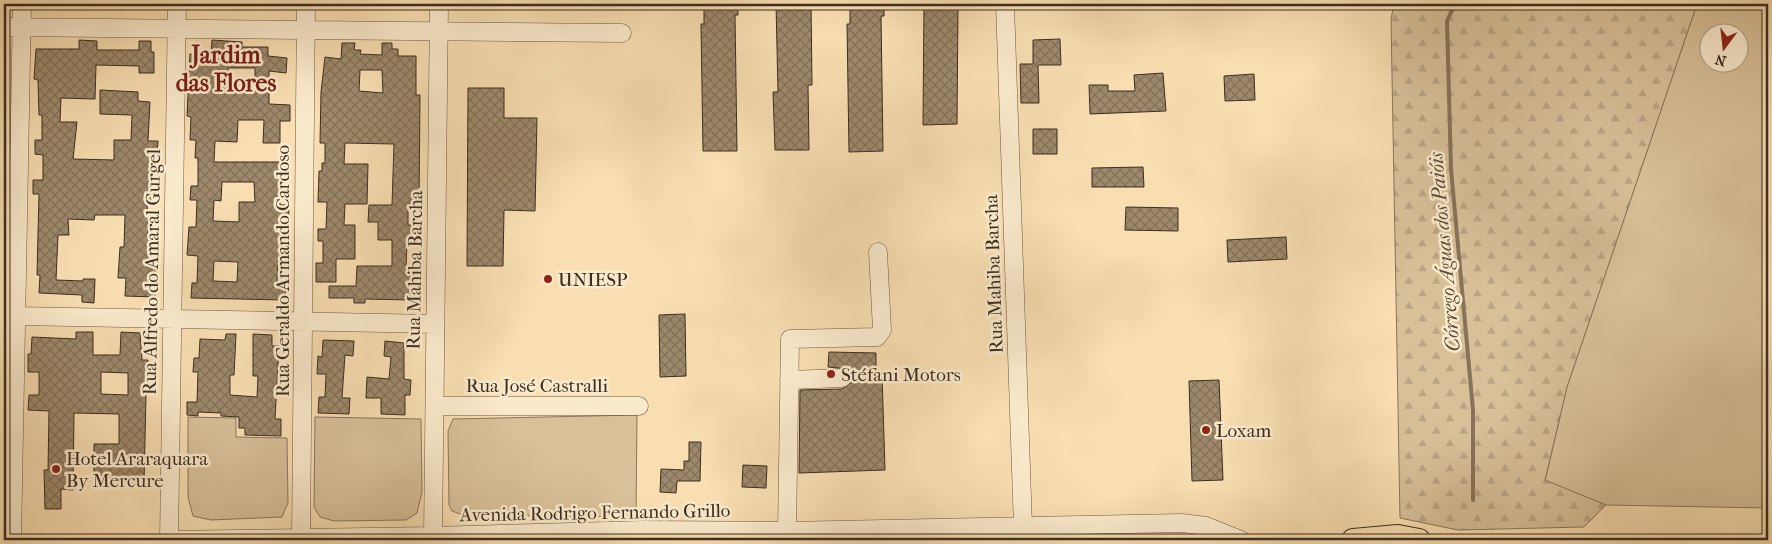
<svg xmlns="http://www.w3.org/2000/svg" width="1772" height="544" viewBox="0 0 1772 544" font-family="'IM FELL French Canon',serif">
<defs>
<pattern id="forest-firs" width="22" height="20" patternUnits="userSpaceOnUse" patternTransform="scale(1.25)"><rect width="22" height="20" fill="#d8c099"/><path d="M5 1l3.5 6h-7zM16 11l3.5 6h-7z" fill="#baa584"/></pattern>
<pattern id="building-cross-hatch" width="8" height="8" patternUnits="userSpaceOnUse" patternTransform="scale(1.25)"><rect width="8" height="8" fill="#9e896c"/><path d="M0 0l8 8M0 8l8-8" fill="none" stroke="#827058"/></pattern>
</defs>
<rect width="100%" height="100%" fill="#f8deb1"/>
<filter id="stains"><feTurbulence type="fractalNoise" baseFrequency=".004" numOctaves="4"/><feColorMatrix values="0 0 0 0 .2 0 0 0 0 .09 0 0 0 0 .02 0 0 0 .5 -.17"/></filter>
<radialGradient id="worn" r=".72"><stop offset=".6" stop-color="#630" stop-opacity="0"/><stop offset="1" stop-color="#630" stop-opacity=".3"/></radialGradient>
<path fill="#d8c099" stroke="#8a765d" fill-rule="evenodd" d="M1697 4H1768V508L1606 505 1545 481 1567 387ZM1710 32H1740V62H1710Z
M637 415 636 517 463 515 452 511 449 505 448 431 453 419Z
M188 417 236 418V437L287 438 288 503 282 517 211 520 193 516 188 497Z
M315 417 421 419 422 492 417 513 406 520 334 521 320 517 314 507Z"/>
<path fill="url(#forest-firs)" stroke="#8a765d" d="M1394 4H1697L1567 387 1545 480 1606 505 1584 527 1458 530 1400 518 1391 19Z"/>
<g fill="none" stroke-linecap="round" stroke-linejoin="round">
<path stroke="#87735a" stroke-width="4" d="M1455 4 1447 21 1451 169 1473 410V500"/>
</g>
<path fill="url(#building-cross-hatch)" stroke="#3d2d21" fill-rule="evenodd" d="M704 4H738V15H735L737 151H703L701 24H704Z
M776 4H811L812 85H808L809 150H775L773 92H778Z
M850 4H884V16H881L883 151 849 152 847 24H850Z
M924 4H958L957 124 923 125Z
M1060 39 1061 65H1038L1039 103H1021L1020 64H1033V40Z
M79 40 97 41V50H139V41H151V52H154V73H139V66L96 65 95 99 61 98 60 122H77L73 159 114 160V140H131L132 115 100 114V90L138 92V101L150 102 148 141H158L157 157H153L152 181 158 182 157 200H147L148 238H158L155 297 125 296 126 278H118L120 247H124L125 215H95L94 220 68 219 69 235H58L56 280 83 281V279H95L94 303 82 302V295L39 293 40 275H37L39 194H33V180H43V155L35 154V140H42V115H39L38 80 34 79 36 49H79Z
M212 40 242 42V47H268V56L287 58 286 73 269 71V104L290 105V121H280V143H263L264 120H238L237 142 215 141 214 162H288V182H279L280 205H289L287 258H278L277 282 286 283 285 300 191 298 192 283H197L198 256 187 255 189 227H196L197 200H190L191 186H198V158H195L196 140H190L191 117 187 116 190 54 211 55ZM228 68H255V92H227ZM222 182H254L255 202H239V222L213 221 214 200 221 201ZM214 261 238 262 237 282 213 281Z
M342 43H355L354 50H361L360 54 382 55V43H392V49H398V56H416V95H420L419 204H408V225H420V244H407L406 267H417V283H411L410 300 365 299V303H354V298H329V286H356L357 266H392V240H378V222H368L369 205H392L394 144 345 143 344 164H368L367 204H345L344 225H355V259H336V282H316V263H323V241H318V229H326L327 202H318L319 171H322V163H325V143H320L321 92 325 57 341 59ZM360 70H382L383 93 359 91Z
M1163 73 1166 111 1090 114 1089 85H1108V91H1135L1134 75Z
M1254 74 1255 100 1225 101 1224 76Z
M468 88H504V118H537L535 211 504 210 503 266H467Z
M1033 129H1057V154H1033Z
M1143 167 1144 187H1092V168Z
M1126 207 1178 208V231L1125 230Z
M1286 237 1287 259 1228 262 1227 240Z
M685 314 686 376 660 377 659 315Z
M76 332H93V355H120L121 332 140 333 142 360H148L147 384H155V394H146L144 483 94 482V444H119V414L74 413 73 490 61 489V509H45L44 470H48L49 411 28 410 29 395H39V372H28V354H31L32 337 76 339ZM101 372 128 373V395L101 394Z
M226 334H236L234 375H230V395L257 397 258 376H253V334L272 335V346H279L275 419H281V436L245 435V428H239V417L221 416V413L198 412V416L187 415V402H197L198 372H193L194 358H199L200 339 225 340Z
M323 340 354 341 353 356 345 355 342 398H350L349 414 318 413 319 397H325L326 374H317L318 356 322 357Z
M385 341 404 343V379L411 380 410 395H405V415L381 414V398H366L367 377 389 379 391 357 384 356Z
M829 352 876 353V376L882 375 885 470 799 473 800 390 842 389 852 382 853 377 847 369 828 367Z
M1219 380 1223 480 1192 481 1189 381Z
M689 442H701L700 481H677L676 493 660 492 661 469 684 470V461H689Z
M743 465 767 466 766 488 742 487Z"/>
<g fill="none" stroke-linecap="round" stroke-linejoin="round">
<g stroke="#6c5945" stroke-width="19">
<path id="minor" d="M1005 4 1023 527 1030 540
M4 27 622 33
M17 316 435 324
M789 380 842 378
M435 406H639
M787 531 790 339 877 337 882 330 878 252
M433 536 439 4
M301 538 306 4
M12 540 22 4
M169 540 433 536 642 530 787 531 1182 523 1206 526 1241 540
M169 540 177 4"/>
</g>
<g stroke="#3d2d21" stroke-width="24">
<path id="major" d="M1353 540 1398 536 1419 540"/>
</g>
<use href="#minor" stroke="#faeacc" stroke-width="18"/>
<use href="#major" stroke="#f8deb1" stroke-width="22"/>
</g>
<g fill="#8f2418" stroke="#faeacc" stroke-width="2">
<circle cx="548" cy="279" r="5"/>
<circle cx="831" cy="374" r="5"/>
<circle cx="1206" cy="430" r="5"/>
<circle cx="56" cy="469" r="5"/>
</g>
<g text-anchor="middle" stroke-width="5" stroke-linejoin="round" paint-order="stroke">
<g font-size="19" fill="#3d2d21" stroke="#faeacc">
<text transform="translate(414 270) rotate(-89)" y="7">Rua Mahiba Barcha</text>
<text transform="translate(282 271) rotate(-90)" y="7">Rua Geraldo Armando Cardoso</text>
<text transform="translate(151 272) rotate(-89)" y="7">Rua Alfredo do Amaral Gurgel</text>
<text transform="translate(993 274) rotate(-92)" y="7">Rua Mahiba Barcha</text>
<text x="537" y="392">Rua José Castralli</text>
<text transform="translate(595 512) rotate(-1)" y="7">Avenida Rodrigo Fernando Grillo</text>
</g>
<g font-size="19" fill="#3d2d21" stroke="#faeacc" text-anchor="start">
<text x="558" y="286">UNIESP</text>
<text x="841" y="381">Stéfani Motors</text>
<text x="1216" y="437">Loxam</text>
<text x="66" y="465">Hotel Araraquara<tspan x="66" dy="22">By Mercure</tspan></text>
</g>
<g font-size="20" font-style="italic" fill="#5c4a39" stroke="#faeacc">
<text transform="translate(1444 252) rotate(-95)" y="7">Córrego Águas dos Paióis</text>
</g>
<g font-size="24" font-weight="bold" fill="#7a1f14" stroke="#faeacc">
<text x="226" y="63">Jardim<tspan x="226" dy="28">das Flores</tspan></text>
</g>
</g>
<rect width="1772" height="544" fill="none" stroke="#f8deb1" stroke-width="20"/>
<rect x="5" y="5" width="1762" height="534" fill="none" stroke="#3d2d21" stroke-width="2.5"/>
<rect x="10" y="10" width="1752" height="524" fill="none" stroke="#3d2d21"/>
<g transform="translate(1724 48) rotate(195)"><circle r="24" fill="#faeacc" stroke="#ae9e88"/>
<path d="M0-4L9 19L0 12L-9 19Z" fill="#8f2418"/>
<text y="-8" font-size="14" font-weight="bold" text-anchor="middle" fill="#3d2d21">N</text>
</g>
<rect width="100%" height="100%" filter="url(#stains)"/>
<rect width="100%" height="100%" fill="url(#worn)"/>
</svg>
